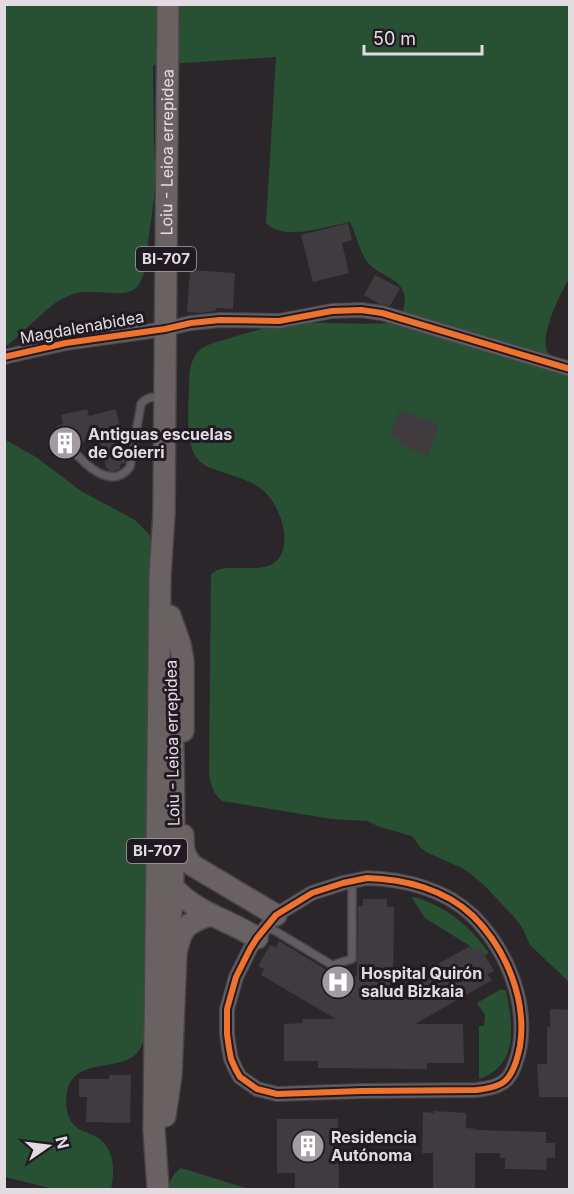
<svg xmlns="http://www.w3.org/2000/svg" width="574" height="1194" viewBox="0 0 574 1194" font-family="Inter,sans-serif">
<rect width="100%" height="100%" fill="#2a262a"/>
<path fill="#285134" d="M5 5H569V279C560 294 540 334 547 351 551 359 562 363 570 368L569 982 530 945 523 929 515 918 485 886 472 875 462 868 428 853 421 848 412 836 380 827 367 821 332 819 222 801C213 794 210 783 209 772L211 575C226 557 273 583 283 550 286 540 284 529 281 519 269 485 249 481 219 471 210 468 202 465 196 457 186 443 188 408 189 391 189 378 189 361 198 352 205 344 217 342 227 339 252 331 276 324 302 323 331 322 360 325 389 323 397 320 402 317 404 307 410 279 383 279 369 264 360 254 356 234 350 222 328 226 283 242 266 223L276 57 153 65C153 91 154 117 154 143 155 157 156 171 155 185 154 205 150 224 148 244 146 257 146 278 136 288 121 300 92 287 73 294 47 303 27 331 5 347Z
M4 439 36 457 81 491 135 520 150 535 146 1015C146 1025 146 1038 141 1047 127 1076 75 1053 67 1092 65 1103 66 1118 75 1126 80 1131 89 1133 95 1136 115 1147 115 1170 111 1189H54L5 1177Z
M414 897C446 906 471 927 489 953L485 955 473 951 470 946 425 918 412 898Z
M501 989 506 991C513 1024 519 1066 479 1079V1026H484L485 1015 477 1003Z
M181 1168 249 1189 168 1190C170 1181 173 1173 181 1168Z"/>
<path fill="#3f3b3f" d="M348 223 352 240 342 243 349 273 313 282 301 235Z
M190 270 235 273 233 309 216 308V311L199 313 187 312Z
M375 275 400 288 390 306 379 304 364 295Z
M87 409 89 416 116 409 126 454 125 463 120 464V469L114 471H109L108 468H106L99 438 74 444H70L62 447 56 426 63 424 61 415Z
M400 410 439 425 428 456 398 444 400 439 390 435Z
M363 899H387V907H394L393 989 470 946 473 951 480 947 494 971 487 974 492 980 415 1024H463L464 1063H427V1069L318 1068V1061H284V1024L303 1023V1019H336L261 975 264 969 258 966 270 945 276 948 279 941 343 980 357 976 358 906H363Z
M550 1009 570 1010V1097H539L537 1064H547V1027H550Z
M109 1075H131L130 1123 86 1122 87 1097H79V1079H109Z
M434 1111 466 1113V1128L476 1129V1130L546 1132V1143H555V1158H547L546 1170 505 1169V1158H500V1153H475V1190H433V1153H422L423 1112 434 1113Z
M277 1119H338L339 1190H295V1173H277Z"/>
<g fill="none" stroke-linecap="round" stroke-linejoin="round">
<g stroke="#484448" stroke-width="10">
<path id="lane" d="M72 449C85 465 112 491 130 467L141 404C147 396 154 397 163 397
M267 926 332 965 352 959V881"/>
</g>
<g stroke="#484448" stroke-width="16">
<path id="street" d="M4 357 66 343 165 329 191 323 220 320 279 321 332 311 361 310 382 313 570 369
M367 878C404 879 445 889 473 916 506 949 527 999 520 1046 518 1056 514 1072 506 1080 499 1087 486 1089 476 1090L362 1091 277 1094 257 1089 240 1077 236 1070 231 1059 229 1048 227 1034V1009L236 977 250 949 257 938 276 915 312 893 343 883Z"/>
</g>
<g stroke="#484448" stroke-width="24">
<g id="primary">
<path d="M170 616 180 644 183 661V731"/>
<path d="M183 835C183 848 183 854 192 865L276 915"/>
<path d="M167 879C188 911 226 918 257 938"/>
<path d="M169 937C176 863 174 788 172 714"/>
<path d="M165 1116 171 1075 176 953C181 928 186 923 210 915"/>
<path id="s1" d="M158 1188 154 1130 160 576 164 514 168 4"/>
</g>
</g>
<use href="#lane" stroke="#605c60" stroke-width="7"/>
<use href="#street" stroke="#605c60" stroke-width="14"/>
<use href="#primary" stroke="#6a6262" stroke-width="21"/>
<g stroke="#221a22" stroke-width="10">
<path id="cycleway" d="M4 357 66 343 165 329 191 323 220 320 279 321 332 311 361 310 382 313 570 369
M367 878C404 879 445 889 473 916 506 949 527 999 520 1046 518 1056 514 1072 506 1080 499 1087 486 1089 476 1090L362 1091 277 1094 257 1089 240 1077 236 1070 231 1059 229 1048 227 1034V1009L236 977 250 949 257 938 276 915 312 893 343 883Z"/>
</g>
<use href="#cycleway" stroke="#ef722f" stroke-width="6"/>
</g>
<defs>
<g id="building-disc" transform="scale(1.725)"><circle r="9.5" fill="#a29ca2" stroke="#221a22"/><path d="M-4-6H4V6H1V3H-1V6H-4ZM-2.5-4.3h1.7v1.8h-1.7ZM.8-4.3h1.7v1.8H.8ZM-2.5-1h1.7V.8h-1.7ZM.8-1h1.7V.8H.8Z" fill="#fff"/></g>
<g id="hospital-disc" transform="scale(1.725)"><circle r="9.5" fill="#a29ca2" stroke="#221a22"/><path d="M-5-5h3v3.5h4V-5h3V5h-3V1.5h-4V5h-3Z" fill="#fff"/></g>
</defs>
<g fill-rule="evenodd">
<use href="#building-disc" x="65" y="443"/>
<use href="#hospital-disc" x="338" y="982"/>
<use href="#building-disc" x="308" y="1146"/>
</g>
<g text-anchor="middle" stroke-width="6" stroke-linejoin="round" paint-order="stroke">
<g fill="#221a22" stroke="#a8a2a8" stroke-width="1.5">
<rect x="136" y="247" width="60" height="24" rx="4.5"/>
<rect x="127" y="839" width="60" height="24" rx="4.5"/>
</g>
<g font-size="15" font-weight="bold" fill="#e2dce2">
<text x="166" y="264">BI-707</text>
<text x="157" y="856">BI-707</text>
</g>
<g font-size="16" fill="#e2dce2" stroke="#221a22">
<text dy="6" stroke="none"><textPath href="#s1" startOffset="1036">Loiu - Leioa errepidea</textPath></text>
<text transform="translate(82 327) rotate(-10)" y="6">Magdalenabidea</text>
<text transform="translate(172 743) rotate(-91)" y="6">Loiu - Leioa errepidea</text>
</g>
<g font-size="16" font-weight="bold" fill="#e2dce2" stroke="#221a22" text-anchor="start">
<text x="88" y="440">Antiguas escuelas<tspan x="88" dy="18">de Goierri</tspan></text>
<text x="361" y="979">Hospital Quirón<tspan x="361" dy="18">salud Bizkaia</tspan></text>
<text x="331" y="1143">Residencia<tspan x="331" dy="18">Autónoma</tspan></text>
</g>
</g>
<rect width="574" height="1194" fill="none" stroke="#e2dce2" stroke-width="12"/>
<g transform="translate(48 1146) rotate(76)" stroke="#221a22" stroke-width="4.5" paint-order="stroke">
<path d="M0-4.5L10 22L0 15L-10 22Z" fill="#e2dce2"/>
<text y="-9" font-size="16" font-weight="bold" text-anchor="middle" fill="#e2dce2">N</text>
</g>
<path d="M364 45v9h118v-9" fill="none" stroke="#e2dce2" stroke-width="3"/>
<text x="373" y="45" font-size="18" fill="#e2dce2" stroke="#221a22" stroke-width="4.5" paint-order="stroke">50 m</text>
</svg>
